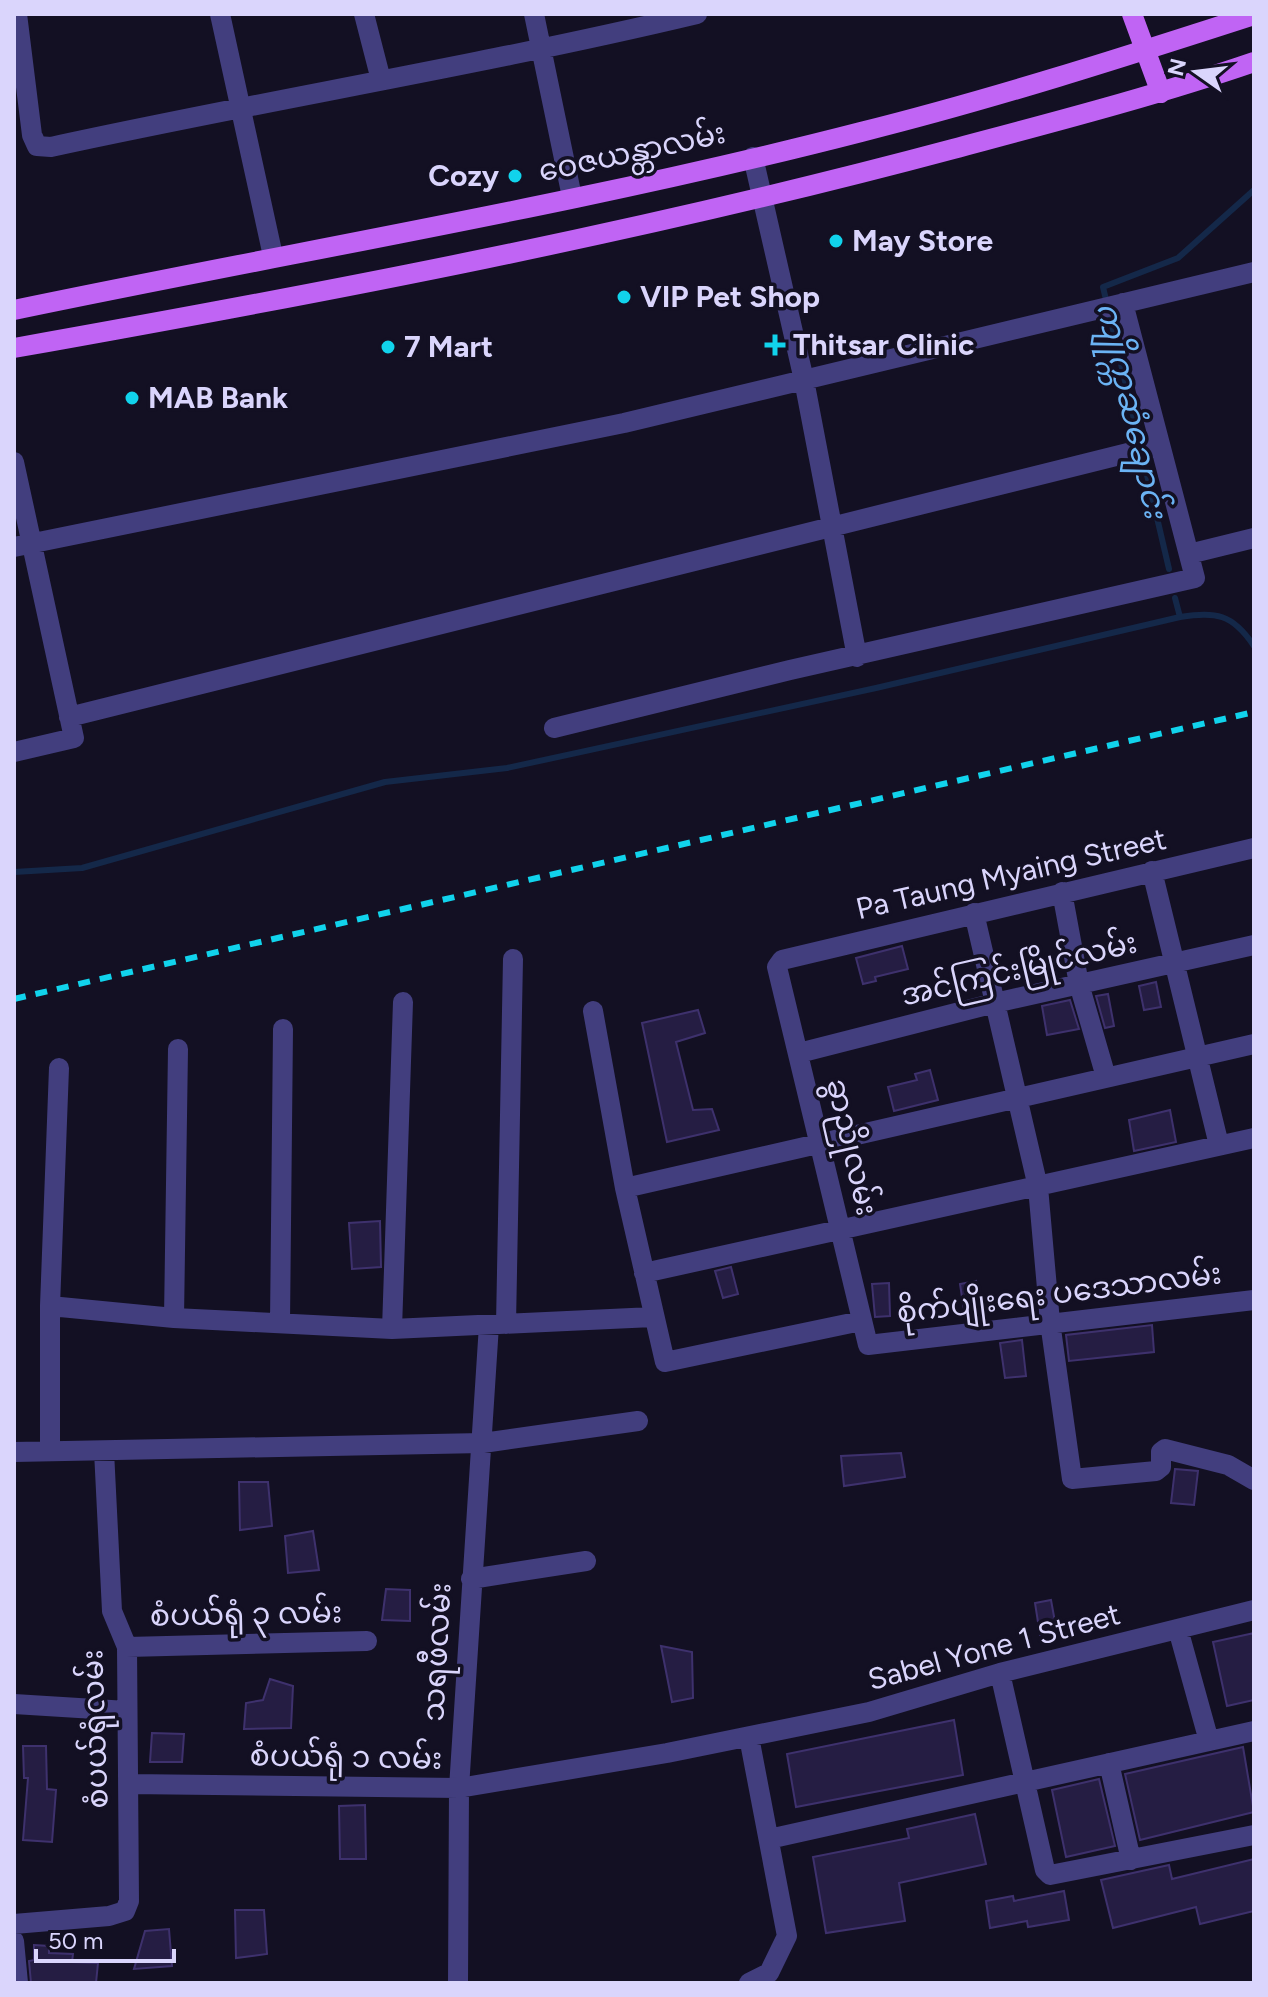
<svg xmlns="http://www.w3.org/2000/svg" width="1268" height="1997" viewBox="0 0 1268 1997" font-family="Figtree,'Noto Sans Myanmar',sans-serif">
<rect width="100%" height="100%" fill="#131023"/>
<g fill="none" stroke-linecap="round" stroke-linejoin="round">
<path stroke="#142849" stroke-width="6" d="M1169 569 1103 287 1178 258 1254 190
M1175 598 1180 617
M14 872 82 868 385 782 507 768 876 688 1180 617C1216 612 1232 613 1254 646"/>
</g>
<path fill="#251d43" stroke="#3e316d" stroke-width="2" d="M902 946 908 969 875 977 876 981 863 984 856 958Z
M1156 982 1161 1007 1144 1010 1139 986Z
M1108 994 1114 1026 1105 1028 1096 996Z
M1070 1000 1079 1029 1047 1035 1042 1006Z
M698 1010 705 1033 676 1042 693 1110 712 1109 719 1130 667 1142 642 1023Z
M930 1070 938 1100 894 1111 888 1087 917 1080 915 1074Z
M1170 1110 1176 1142 1134 1151 1129 1120Z
M380 1221 381 1267 352 1269 349 1223Z
M731 1267 738 1294 723 1298 715 1271Z
M976 1281 982 1314 965 1317 960 1284Z
M889 1283 890 1316 875 1317 872 1284Z
M1152 1325 1154 1352 1069 1361 1066 1335Z
M1022 1340 1026 1376 1005 1378 1000 1343Z
M901 1453 905 1477 844 1486 841 1456Z
M1175 1469 1198 1471 1194 1505 1171 1503Z
M239 1482H268L272 1526 240 1530Z
M313 1531 319 1570 288 1573 285 1536Z
M386 1589 410 1590V1621L382 1620Z
M1051 1600 1057 1633 1040 1635 1035 1603Z
M1254 1633V1700L1227 1706 1213 1642Z
M661 1646 692 1652 693 1698 672 1702Z
M270 1679 293 1686 291 1728 244 1729 246 1703 263 1700Z
M954 1720 963 1775 796 1807 787 1754Z
M152 1733 184 1734 182 1762H150Z
M23 1746H46L47 1789 56 1790 52 1842 23 1840 28 1778H24Z
M1243 1747 1254 1812 1140 1840 1125 1774Z
M1099 1779 1115 1846 1066 1857 1052 1790Z
M365 1805 366 1859H340L339 1806Z
M975 1814 986 1864 899 1883 905 1921 826 1933 813 1857 909 1838 907 1829Z
M1254 1859V1911L1200 1924 1196 1907 1113 1928 1101 1880 1169 1865 1172 1879Z
M1064 1891 1069 1920 1028 1927 1027 1921 990 1928 986 1901 1013 1896 1014 1901Z
M235 1910H264L267 1954 236 1958Z
M169 1929 172 1966 134 1969 145 1931Z
M34 1945 49 1946V1953L73 1954 72 1962 98 1963 96 1983H31L29 1961 34 1960Z"/>
<g fill="none" stroke-linecap="round" stroke-linejoin="round">
<path stroke="#423e7e" stroke-width="20" d="M17 14 32 135 37 146 51 147C266 100 483 65 697 14
M220 14 273 256
M364 14 381 80
M534 14 572 197
M753 157 804 380 857 657
M14 462 74 738 14 752
M14 547 624 423 1254 272
M1189 554 1254 538
M69 717 1160 445
M554 728 790 670 1195 578 1123 303
M1254 848 782 960 777 967 868 1345 1254 1300
M1152 871 1219 1145
M1062 892 1079 984 1106 1077
M974 913 1038 1187 1050 1322 1072 1479 1156 1471 1161 1467V1452L1165 1449 1228 1465 1254 1480
M593 1011 625 1188 665 1362 861 1321
M799 1053 995 1003 1254 945
M625 1188 1254 1044
M644 1273 1254 1138
M50 1306 174 1318 392 1329 653 1317
M174 1318 178 1049
M280 1323 283 1029
M506 1324 513 959
M392 1329 403 1002
M50 1451V1306L59 1068
M14 1452 483 1443 638 1421
M471 1579 586 1561
M1178 1629 1209 1741
M127 1647 367 1641
M1000 1673 1045 1870 1050 1875 1254 1835
M14 1704 127 1711
M749 1737 787 1936 769 1973 749 1983
M1109 1763 1131 1860
M129 1784 459 1788 667 1753 869 1712 1000 1673 1254 1610
M769 1839 1254 1731
M14 1924 109 1916 125 1911 129 1901 127 1647 112 1611 104 1451
M14 1941 18 1983
M458 1983 459 1788 489 1325"/>
<path stroke="#c064f4" stroke-width="20" d="M1132 14 1161 93
M14 310C296 251 582 204 861 132 993 99 1124 57 1254 15
M14 348C329 292 643 232 953 149 1054 122 1155 96 1254 62"/>
<path stroke="#11d3ec" stroke-width="6" stroke-dasharray="12 10" stroke-linecap="butt" d="M14 999 1254 712"/>
</g>
<g fill="#11d3ec" stroke="#131023" stroke-width="3">
<circle cx="515" cy="176" r="8"/>
<circle cx="836" cy="241" r="8"/>
<circle cx="624" cy="297" r="8"/>
<path d="M771 333h8v8h8v8h-8v8h-8v-8h-8v-8h8z"/>
<circle cx="388" cy="347" r="8"/>
<circle cx="132" cy="398" r="8"/>
</g>
<g text-anchor="middle" stroke-width="7" stroke-linejoin="round" paint-order="stroke">
<g font-size="30" fill="#dad5fc" stroke="#131023">
<text transform="translate(632 152) rotate(-12)" y="10">ဝေဇယန္တာလမ်း</text>
<text transform="translate(1011 874) rotate(-13)" y="10">Pa Taung Myaing Street</text>
<text transform="translate(1019 969) rotate(-13)" y="10">အင်ကြင်းမြိုင်လမ်း</text>
<text transform="translate(852 1147) rotate(77)" y="10">ခွာညိုလမ်း</text>
<text transform="translate(1059 1293) rotate(-7)" y="10">စိုက်ပျိုးရေး ပဒေသာလမ်း</text>
<text transform="translate(246 1614) rotate(-1)" y="10">စံပယ်ရုံ ၃ လမ်း</text>
<text transform="translate(994 1647) rotate(-15)" y="10">Sabel Yone 1 Street</text>
<text transform="translate(437 1652) rotate(-87)" y="10">သရဖီလမ်း</text>
<text transform="translate(95 1729) rotate(-92)" y="10">စံပယ်ရုံလမ်း</text>
<text transform="translate(346 1757) rotate(1)" y="10">စံပယ်ရုံ ၁ လမ်း</text>
</g>
<g font-size="30" font-weight="bold" fill="#dad5fc" stroke="#131023" text-anchor="start">
<text x="499" y="186" text-anchor="end">Cozy</text>
<text x="852" y="251">May Store</text>
<text x="640" y="307">VIP Pet Shop</text>
<text x="793" y="355">Thitsar Clinic</text>
<text x="404" y="357">7 Mart</text>
<text x="148" y="408">MAB Bank</text>
</g>
<g font-size="32" font-style="italic" fill="#6bb3f4" stroke="#131023">
<text transform="translate(1132 410) rotate(77)" y="11">ကျိုက္ကဆံချောင်း</text>
</g>
</g>
<rect width="1268" height="1997" fill="none" stroke="#dad5fc" stroke-width="32"/>
<g transform="translate(1196 72) rotate(284)" stroke="#131023" stroke-width="6" paint-order="stroke">
<path d="M0-6L14 30L0 20L-14 30Z" fill="#dad5fc"/>
<text y="-12" font-size="22" font-weight="bold" text-anchor="middle" fill="#dad5fc">N</text>
</g>
<path d="M36 1949v12h138v-12" fill="none" stroke="#dad5fc" stroke-width="4"/>
<text x="48" y="1949" font-size="24" fill="#dad5fc" stroke="#131023" stroke-width="6" paint-order="stroke">50 m</text>
</svg>
